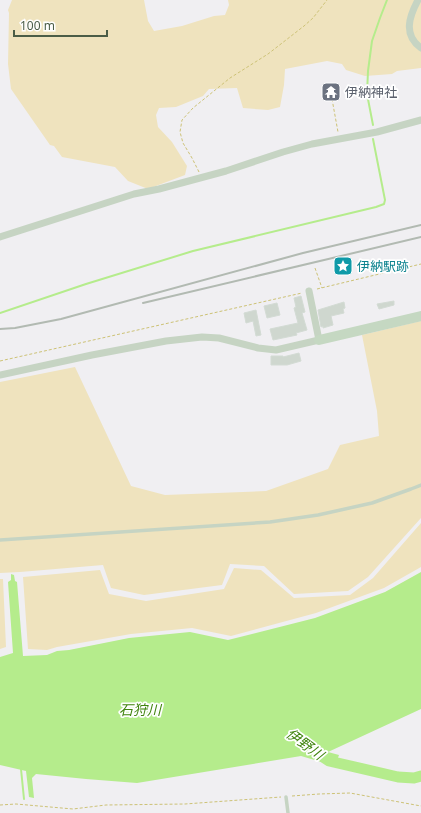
<svg xmlns="http://www.w3.org/2000/svg" width="421" height="813" viewBox="0 0 421 813" font-family="'Noto Sans','Noto Sans JP',sans-serif">
<rect width="100%" height="100%" fill="#f0eff2"/>
<path fill="#efe3be" d="M12 0H144L148 21 154 31 182 26 214 16 225 15 229 5 228 0H421V68L397 71 392 74 365 76 346 70 342 64 327 61 285 69 284 85 280 107 268 110 243 108 237 88 209 89 203 96 176 107 159 108 156 115 158 127 172 142 187 166 185 175 148 189 128 181 115 167 62 157 54 146 50 145 11 89 8 64 9 13 8 10Z
M421 321V518L368 577 348 591 294 594 264 566 230 564 222 585 144 595 111 588 103 565 20 572 0 573V382L75 367 131 486 165 495 266 491 328 469 340 445 379 436 377 411 362 335Z
M421 523V567L384 588 316 613 231 636 192 628 131 634 57 647 47 650 28 649 23 577 100 570 109 594 146 601 224 589 234 568 261 570 294 598 350 595 373 578Z
M0 579H3L6 647 0 649Z"/>
<path fill="#b5ec8c" d="M421 572V709L328 752 339 755 335 766 301 756 137 783 86 779 36 774 32 778 34 798 29 797 26 771 0 765V657L13 653 8 582 11 580V574L14 575 15 581 17 582 23 656 47 655 57 651 69 650 129 638 190 632 228 640 315 618 385 592Z"/>
<g fill="none" stroke-linecap="round" stroke-linejoin="round">
<path stroke="#b5ec8c" stroke-width="2" d="M373 125 367 94 368 71 372 41 380 18 387 0
M0 313 86 284 193 251 376 207 384 204 385 200 373 139
M21 769 24 799"/>
<path stroke="#b5ec8c" stroke-width="11" d="M323 757 329 761 398 777 414 778 421 776"/>
</g>
<path fill="#cfd7cf" stroke="#d3dbd4" d="M301 296 305 312 302 313 307 330 296 333 297 335 273 340 270 329 298 323 294 308 296 307 294 298Z
M394 301V305L379 309 377 304Z
M344 302 345 308 343 309 344 313 331 316 333 325 323 328V326L321 327 318 310Z
M277 303 280 315 267 318 264 306Z
M256 310 261 335 256 336 253 321 246 323 244 313Z
M299 353 301 361 287 365H271V356H283V357Z"/>
<g fill="none" stroke-linecap="round" stroke-linejoin="round">
<path stroke="#cdc276" stroke-width="1" stroke-dasharray="3 2" stroke-linecap="butt" d="M332 99 338 132
M199 172 192 158 183 143 180 132 182 120 193 108 230 78 268 54 304 26 313 18 327 0
M315 268 322 288
M317 289 421 264
M0 361 302 293
M292 796 319 794 350 793 421 806
M0 805 16 804 73 809 106 805 185 804 281 797"/>
<path stroke="#c6d4c3" stroke-width="3.5" d="M0 540 270 522 318 515 372 503 411 489 421 485
M286 797 288 813"/>
<path stroke="#c6d4c3" stroke-width="7" d="M418 0C409 17 403 35 421 48
M0 237 134 194 159 189 226 171 283 152 312 144 377 132 421 120
M0 375 92 355 166 341 202 337 219 338 258 348 276 350 319 340 309 291"/>
<path stroke="#c5d8c2" stroke-width="10" d="M319 340 421 316"/>
<path stroke="#b2bab2" stroke-width="2" d="M143 303 421 237
M0 329 15 328 61 319 303 253 421 225"/>
</g>
<defs>
<g id="temple-square" transform="scale(1)"><rect x="-9" y="-9" width="18" height="18" rx="4" fill="#6b7280" stroke="#fff"/><path d="M0-6L5-2H3V0L6.5 2.5H4V6H1.5V3h-3V6H-4V2.5H-6.5L-3 0V-2H-5Z" fill="#fff"/></g>
<g id="sight-square" transform="scale(1)"><rect x="-9" y="-9" width="18" height="18" rx="4" fill="#0f9aa8" stroke="#fff"/><path d="M0-6L1.8-2.2L6-1.7L2.9 1.2L3.7 5.4L0 3.3L-3.7 5.4L-2.9 1.2L-6-1.7L-1.8-2.2Z" fill="#fff"/></g>
</defs>
<g fill-rule="evenodd">
<use href="#temple-square" x="331" y="92"/>
<use href="#sight-square" x="343" y="266"/>
</g>
<g text-anchor="middle" stroke-width="3.5" stroke-linejoin="round" paint-order="stroke">
<g font-size="13" fill="#5b616d" stroke="#fff" text-anchor="start">
<text x="345" y="97">伊納神社</text>
</g>
<g font-size="13" fill="#0d838f" stroke="#fff" text-anchor="start">
<text x="357" y="271">伊納駅跡</text>
</g>
<g font-size="14" font-style="italic" fill="#40840e" stroke="#fff">
<text x="140" y="715">石狩川</text>
<text transform="translate(305 744) rotate(36)" y="5">伊野川</text>
</g>
</g>
<path d="M14 30v6h93v-6" fill="none" stroke="#4b5d47" stroke-width="2"/>
<text x="20" y="30" font-size="12" fill="#4b5d47" stroke="#ffffff" stroke-width="3" paint-order="stroke">100 m</text>
</svg>
